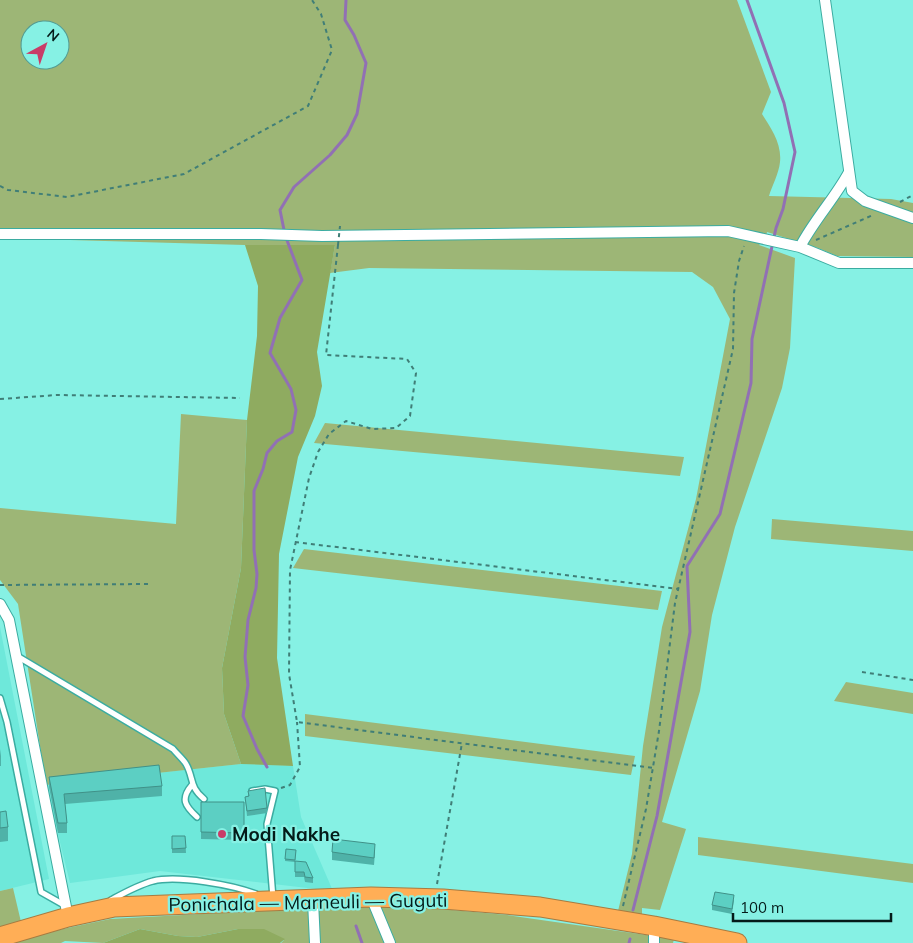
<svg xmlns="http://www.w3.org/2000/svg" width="913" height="943" viewBox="0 0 913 943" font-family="Mulish,sans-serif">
<rect width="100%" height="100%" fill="#86f1e4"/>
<path fill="#6ee8da" d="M0 627 49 879 0 891Z
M241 764 293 766 301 817 333 891 160 871 70 883 46 785Z"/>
<path fill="#9db676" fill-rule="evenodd" d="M0 0H737L771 92 762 114C771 128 782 144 780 162 779 173 772 186 769 196L891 199 913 203V257L837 256 818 248 767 232 766 237 759 245 795 258 790 348 782 388 735 527 712 615 700 691 662 822 686 829 660 910 642 908V918L617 915 632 854 643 746 662 627 696 499 730 319 713 287 692 272 369 268 330 273 335 245H245L0 238ZM30 30H60V60H30Z
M181 414 247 420 241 568 222 668 224 714 241 764 46 785 18 604 0 580V508L176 524Z
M325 423 684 457 680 476 314 443Z
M772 519 913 531V551L771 539Z
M304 549 662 591 658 610 293 568Z
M846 682 913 693V714L834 701Z
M305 714 635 756 631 775 305 736Z
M698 837 913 864V883L698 855Z
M13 888 21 922 0 928V891Z
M386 904 507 915 674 939 673 943H281L284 940 238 929 197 937 178 936 140 929 103 943 65 941 61 943H11L44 933 110 919Z"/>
<path fill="#8fab60" d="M245 245H335L317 352 322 386 315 416 298 457 279 554 277 658 293 766 241 764 224 714 222 668 241 568 247 420 257 336 258 286Z
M140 929 178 936 197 937 238 929H264L285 939 280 943H103Z"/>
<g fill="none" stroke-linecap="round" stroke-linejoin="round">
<path stroke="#9170b4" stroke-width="3" d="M267 767 257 749 243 716 248 685 245 657 248 620 256 588 257 574 254 550V491L263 469 267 453 277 441 292 432 296 410 291 389 270 353 280 318 302 280 285 235 280 210 294 187 330 155 347 135 357 114 366 63 354 35 345 20 346 0
M633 910 657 816 690 632 687 566 720 514 751 383 752 339 776 228 783 209 795 152 784 103 747 0
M356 926 362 943
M629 943 630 939"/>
<g stroke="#3baca1" stroke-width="8">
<path id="lane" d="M17 656 173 749C177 754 183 759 186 764 194 778 189 787 204 799
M0 698 7 722 41 892 64 905
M192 785C180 799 185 806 197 817
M252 791 265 789 275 791 267 824 273 898
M111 900C124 893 138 885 153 881 178 875 233 885 256 894"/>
</g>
<g stroke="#3baca1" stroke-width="12">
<path id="street" d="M825 0 852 191 865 201 913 218
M0 234H261L322 236 728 231 800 247 839 263H913
M800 247C814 220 835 198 849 172
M0 604 9 620 68 917
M371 897 390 943
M313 901 315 943
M654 926V943"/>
</g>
<g stroke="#a77b41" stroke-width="21">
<path id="highway" d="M0 937 68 917 114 907 371 897 443 899 540 907 654 926 737 943"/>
</g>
<path stroke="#407e77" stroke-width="2" stroke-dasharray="4 4" stroke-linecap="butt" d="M0 186 8 190 67 197 184 174 308 106 332 50 321 14 312 0
M900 202 913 195
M816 240 873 215
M338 245 326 355 407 359 416 373 410 416 396 428 372 429 346 421 329 434 318 452 309 478 290 570 289 674 297 722 653 768
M0 399 57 395 240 398
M295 542 679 589
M0 585 148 584
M862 672 913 680
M281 788 290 785 300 767 297 722
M437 884 462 743
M623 906 646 809 659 731 675 603 733 349 734 293 739 261 744 246"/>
<use href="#lane" stroke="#fff" stroke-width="5"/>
<use href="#street" stroke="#fff" stroke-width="10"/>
<use href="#highway" stroke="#ffae56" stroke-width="19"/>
<path stroke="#407e77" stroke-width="2" stroke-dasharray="4 4" stroke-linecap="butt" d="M338 245 340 226"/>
</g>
<path fill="#4fb2a8" d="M0 749 1 756V766H0Z
M49 777 162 786V796L65 804 67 823V833H58L49 787Z
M248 791 267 808V813L247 816 245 797 248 796Z
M201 802H244V840L201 839Z
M0 812 8 827V841L0 842Z
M172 836H185L186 853H172Z
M286 849 296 850 295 862 285 861Z
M332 852H375L374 865 332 860Z
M295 861 313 878V883L305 882 304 877H295Z
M734 900 732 914 712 910V905Z"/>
<path fill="#5ccfc3" stroke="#409188" d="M159 765 162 786 64 794 67 823H58L49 777Z
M265 788 267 808 247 811 245 797 249 796 248 791Z
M201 802H244V833L201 832Z
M6 811 8 827 0 828V812Z
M172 836H185L186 848 172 849Z
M333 839 375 844 374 858 332 852Z
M286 849 296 850 295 860 285 859Z
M295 861 306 862 313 878 305 877 304 872H295Z
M715 892 734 895 732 909 712 905Z"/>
<circle fill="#c93c68" stroke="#86f1e4" stroke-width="2" cx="222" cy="834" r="5"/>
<g text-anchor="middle" stroke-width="4.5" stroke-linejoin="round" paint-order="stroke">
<g font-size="19" font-weight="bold" fill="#041b19" stroke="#86f1e4" text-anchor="start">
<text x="232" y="841">Modi Nakhe</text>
</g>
<g font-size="19" fill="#041b19" stroke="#86f1e4">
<text transform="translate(308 902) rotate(-1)" y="7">Ponichala — Marneuli — Guguti</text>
</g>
</g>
<g transform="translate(45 45) rotate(40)"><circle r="24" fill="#86f1e4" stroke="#529b93"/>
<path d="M0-4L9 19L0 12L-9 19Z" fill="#c93c68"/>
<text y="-8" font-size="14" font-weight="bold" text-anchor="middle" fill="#041b19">N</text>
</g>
<path d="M733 913v8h158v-8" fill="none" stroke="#041b19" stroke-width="2.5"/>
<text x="740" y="913" font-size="15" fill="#041b19" stroke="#86f1e4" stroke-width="4" paint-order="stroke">100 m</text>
</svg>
